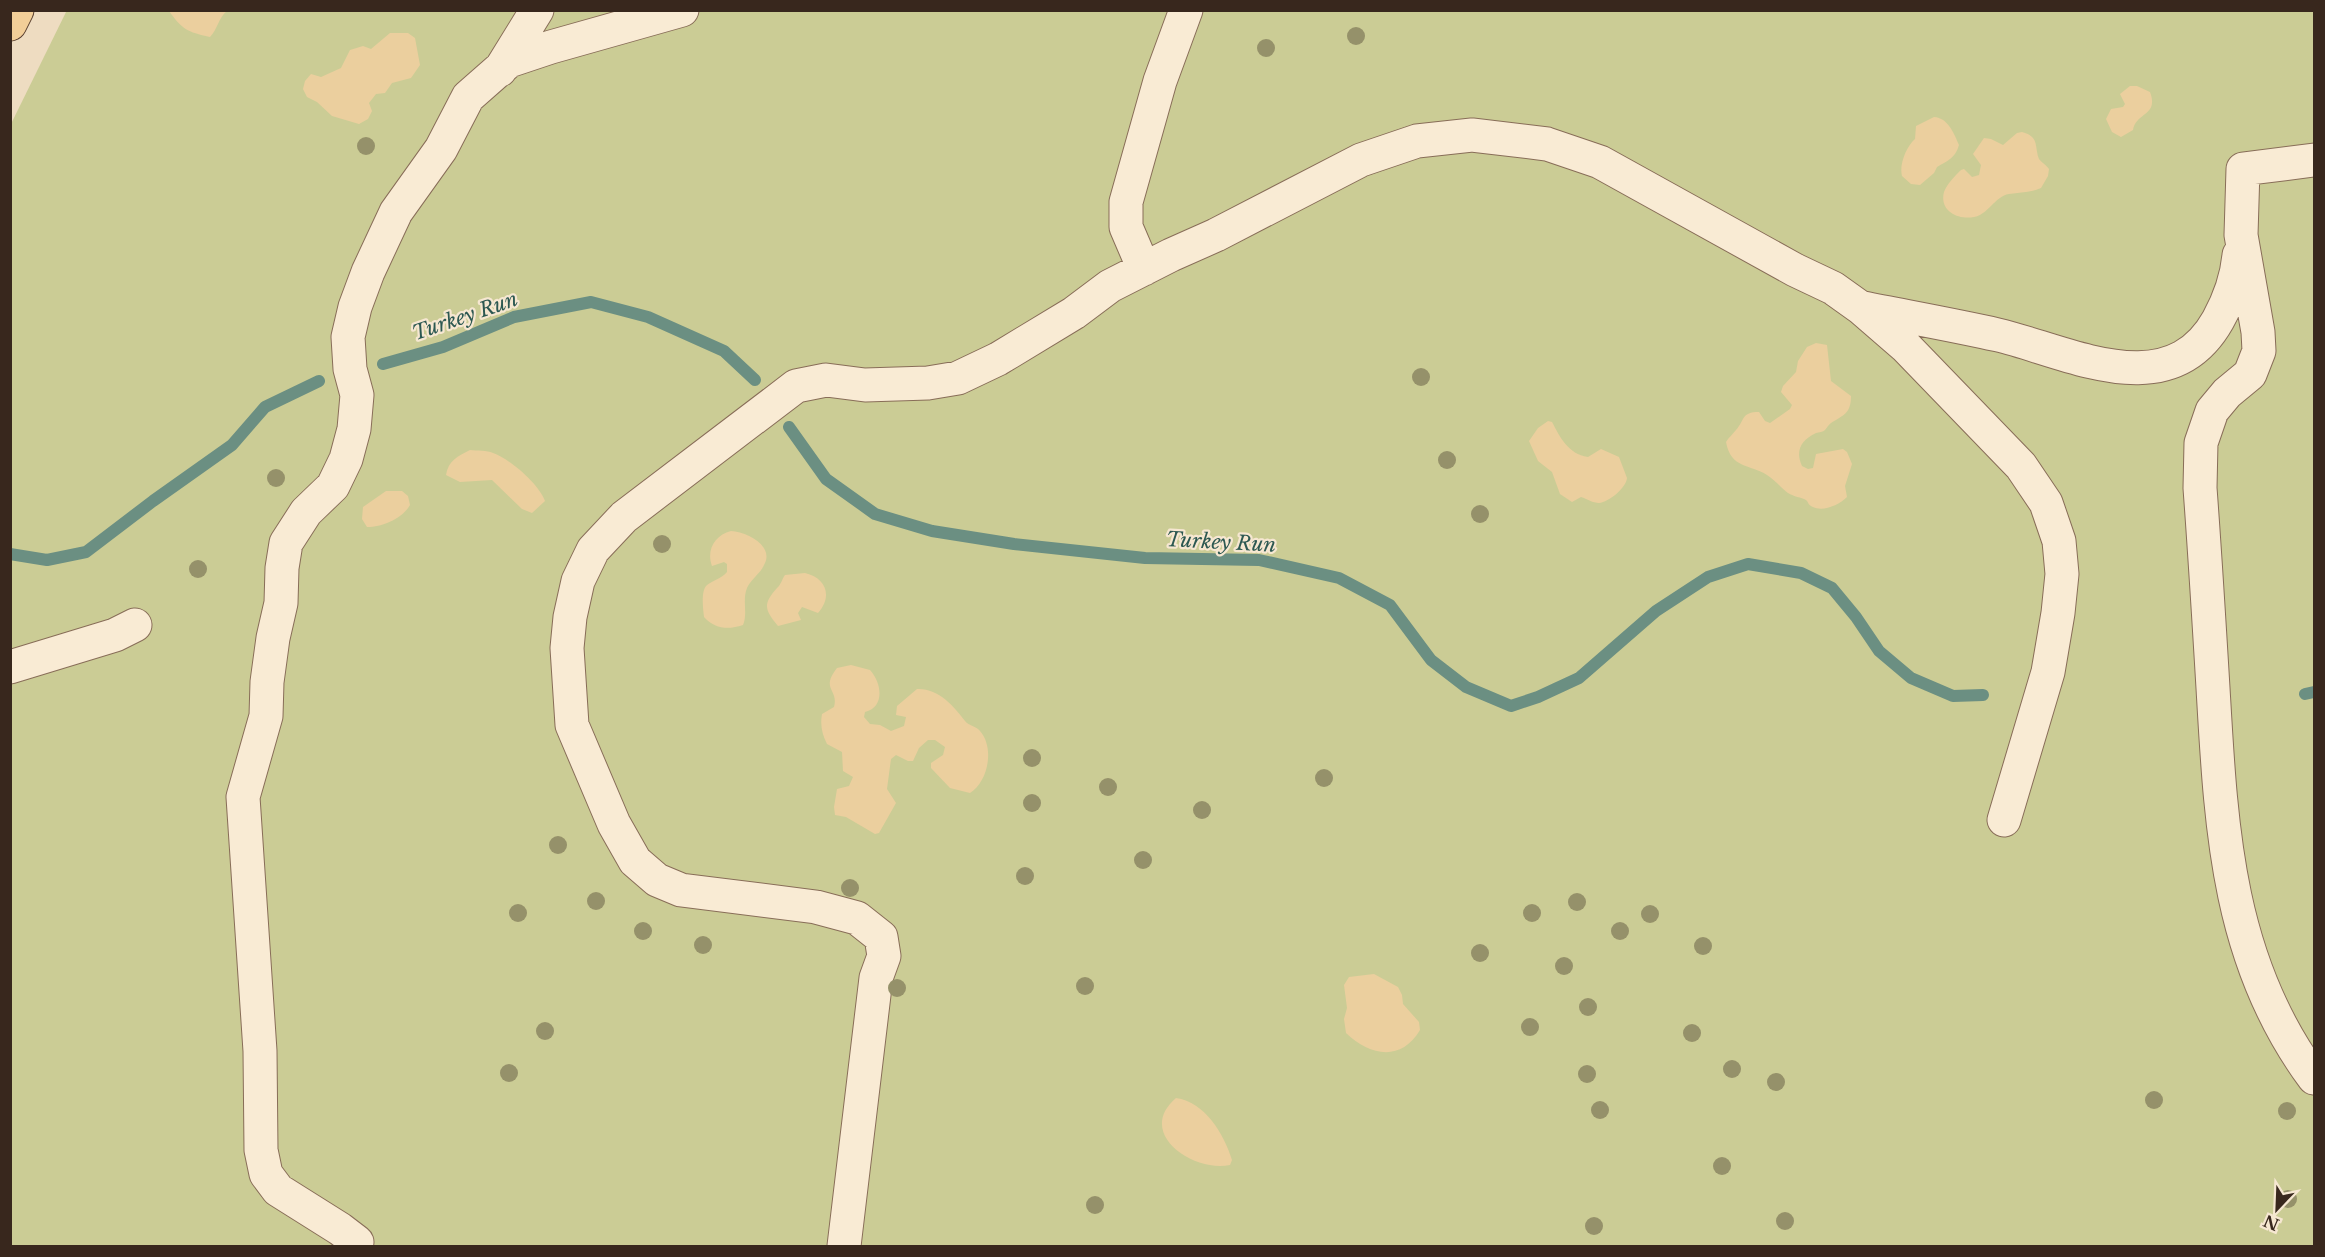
<svg xmlns="http://www.w3.org/2000/svg" width="2325" height="1257" viewBox="0 0 2325 1257" font-family="'Libre Baskerville',serif">
<rect width="100%" height="100%" fill="#eedcc1"/>
<path fill="#cbcc95" d="M67 10 2314 11V1246H11L10 126Z"/>
<path fill="#ebcf9e" d="M169 11H227C218 18 218 29 210 37 187 32 182 29 169 11Z
M390 33H408L415 38 420 65 411 78 392 83 385 93 376 94 369 103 372 111 368 119 359 124 332 116 317 102 307 97 303 89 305 81 311 74 321 77 341 68 350 50 363 46 371 49Z
M2130 86H2137L2150 92C2159 116 2136 112 2133 130L2121 137 2112 132 2106 119 2111 109 2123 107 2125 104 2120 94Z
M1934 117C1948 118 1954 133 1959 145 1955 158 1949 160 1937 167L1934 173 1920 185 1911 184 1902 176C1899 165 1906 147 1915 139L1916 126Z
M2022 132C2040 137 2034 146 2039 159 2040 161 2046 165 2049 169L2048 176 2041 188C2029 193 2020 192 2009 194 1995 196 1988 215 1974 217 1958 220 1939 211 1944 192 1947 184 1955 176 1961 170L1964 169 1972 177 1979 175 1981 165 1973 154 1984 138 1991 139 2003 145 2017 133Z
M1816 343 1827 345 1831 381 1851 396C1851 413 1844 415 1831 423 1828 425 1827 428 1825 430 1823 432 1819 432 1816 433 1801 440 1795 451 1802 466L1808 469 1813 468 1816 454 1843 449 1847 452 1852 464 1845 486 1847 497C1839 505 1823 512 1813 507 1808 505 1809 503 1806 500 1801 497 1794 497 1788 493 1781 488 1775 480 1767 475 1750 464 1731 469 1726 442 1729 437 1733 434 1736 430 1745 420 1741 412 1759 412L1765 421 1770 423 1790 409 1792 405 1781 392 1783 386 1796 372 1798 361 1807 347Z
M1548 421 1552 422C1560 437 1568 454 1588 457L1601 449 1619 457 1627 478C1626 488 1609 502 1599 503 1593 503 1587 499 1581 497L1572 502 1560 494 1552 472 1538 461 1529 441 1538 428Z
M470 450C477 451 487 450 493 453 510 459 539 484 545 501L532 513 522 509 492 480 460 482 446 475C448 461 458 456 470 450Z
M386 491H402L408 496 410 505C403 518 383 527 367 527L362 519 363 507Z
M731 531C747 532 775 546 764 565 760 574 751 579 747 588 742 600 748 614 743 625 728 630 715 629 704 617 703 609 701 592 706 586 711 581 721 579 727 572V564L724 562 712 566C706 550 715 535 731 531Z
M805 573C826 578 833 596 818 613L802 607 798 613 801 620 778 626C764 609 763 604 777 588 781 585 782 579 785 575Z
M851 665 870 670C882 683 885 707 865 712L864 717 870 724 880 725 891 731 904 726 906 717 896 715 897 706 917 689C938 688 954 706 965 721 969 726 976 726 980 731 995 748 988 782 970 793L950 788 931 768V763L943 755 945 747 935 740H928L919 748 913 761H908L896 755 891 759 887 789 896 803 879 833 875 834 846 817 835 815 834 807 837 789 849 786 853 777 843 771 842 752 827 744C822 734 820 725 822 714L834 707C839 689 820 690 837 668Z
M1374 974 1398 987 1402 995 1403 1004 1419 1022 1420 1030C1401 1062 1370 1056 1346 1033L1344 1019 1347 1008 1344 985 1349 977Z
M1176 1098C1205 1102 1224 1134 1232 1160L1230 1165C1193 1173 1135 1133 1176 1098Z"/>
<g fill="none" stroke-linecap="round" stroke-linejoin="round">
<path stroke="#6b8f82" stroke-width="12" d="M383 364 443 347 514 317 591 302 648 317 724 351 755 380
M789 427 826 479 875 514 932 531 1014 544 1145 558 1259 560 1339 578 1390 605 1431 660 1466 687 1511 706 1538 697 1579 678 1656 611 1708 577 1748 564 1801 573 1832 588 1856 617 1879 651 1911 678 1953 696 1983 695
M10 554 47 560 86 552 153 501 232 445 265 407 319 381
M2305 694 2314 692"/>
<g stroke="#886d58" stroke-width="35">
<path id="minor" d="M500 70 537 10
M2314 160 2243 169 2241 235 2258 332 2259 351 2250 374 2227 393 2212 411 2201 443 2200 488C2205 555 2209 621 2213 688 2221 827 2227 961 2314 1078
M1144 269 1126 227V202L1160 81 1186 10
M1863 308C1908 317 1953 325 1998 335 2069 352 2169 407 2218 320 2229 300 2237 277 2239 255
M10 667 115 635 135 625
M356 1246 357 1242 340 1229 278 1190 266 1174 261 1150 260 1051 243 797 266 716 267 682 273 638 281 603 282 568 286 543 306 512 333 486 346 459 354 429 357 395 350 369 348 337 355 307 368 272 396 212 441 149 468 97 509 61 551 47 682 10
M844 1246 876 978 884 956 881 937 857 918 816 907 681 890 657 880 635 861 614 824 572 725 567 648 570 617 578 581 593 550 624 517 796 386 826 380 865 385 928 383 958 378 998 359 1074 313 1110 286 1171 255 1216 235 1361 160 1417 141 1472 135 1547 144 1600 162 1795 270 1833 288 1861 308 1906 347 2021 466 2046 503 2059 541 2062 574 2058 613 2048 672 2004 820"/>
</g>
<g stroke="#563c2d" stroke-width="35">
<path id="major" d="M10 24 17 10"/>
</g>
<use href="#minor" stroke="#f9ebd4" stroke-width="33"/>
<use href="#major" stroke="#f2ce98" stroke-width="33"/>
</g>
<g fill="#95916a">
<circle cx="1356" cy="36" r="9"/>
<circle cx="1266" cy="48" r="9"/>
<circle cx="366" cy="146" r="9"/>
<circle cx="1421" cy="377" r="9"/>
<circle cx="1447" cy="460" r="9"/>
<circle cx="276" cy="478" r="9"/>
<circle cx="1480" cy="514" r="9"/>
<circle cx="662" cy="544" r="9"/>
<circle cx="198" cy="569" r="9"/>
<circle cx="1032" cy="758" r="9"/>
<circle cx="1324" cy="778" r="9"/>
<circle cx="1108" cy="787" r="9"/>
<circle cx="1032" cy="803" r="9"/>
<circle cx="1202" cy="810" r="9"/>
<circle cx="558" cy="845" r="9"/>
<circle cx="1143" cy="860" r="9"/>
<circle cx="1025" cy="876" r="9"/>
<circle cx="850" cy="888" r="9"/>
<circle cx="596" cy="901" r="9"/>
<circle cx="1577" cy="902" r="9"/>
<circle cx="518" cy="913" r="9"/>
<circle cx="1532" cy="913" r="9"/>
<circle cx="1650" cy="914" r="9"/>
<circle cx="643" cy="931" r="9"/>
<circle cx="1620" cy="931" r="9"/>
<circle cx="703" cy="945" r="9"/>
<circle cx="1703" cy="946" r="9"/>
<circle cx="1480" cy="953" r="9"/>
<circle cx="1564" cy="966" r="9"/>
<circle cx="1085" cy="986" r="9"/>
<circle cx="897" cy="988" r="9"/>
<circle cx="1588" cy="1007" r="9"/>
<circle cx="1530" cy="1027" r="9"/>
<circle cx="545" cy="1031" r="9"/>
<circle cx="1692" cy="1033" r="9"/>
<circle cx="1732" cy="1069" r="9"/>
<circle cx="509" cy="1073" r="9"/>
<circle cx="1587" cy="1074" r="9"/>
<circle cx="1776" cy="1082" r="9"/>
<circle cx="2154" cy="1100" r="9"/>
<circle cx="1600" cy="1110" r="9"/>
<circle cx="2287" cy="1111" r="9"/>
<circle cx="1722" cy="1166" r="9"/>
<circle cx="2288" cy="1199" r="9"/>
<circle cx="1095" cy="1205" r="9"/>
<circle cx="1785" cy="1221" r="9"/>
<circle cx="1594" cy="1226" r="9"/>
</g>
<g text-anchor="middle" stroke-width="4.5" stroke-linejoin="round" paint-order="stroke">
<g font-size="20" font-style="italic" fill="#2c5851" stroke="#f6e7d1">
<text transform="translate(465 316) rotate(-19)" y="7">Turkey Run</text>
<text transform="translate(1221 542) rotate(3)" y="7">Turkey Run</text>
</g>
</g>
<rect width="2325" height="1257" fill="none" stroke="#38271d" stroke-width="24"/>
<g transform="translate(2277 1209) rotate(203)" stroke="#f6e7d1" stroke-width="4.5" paint-order="stroke">
<path d="M0-4.5L10 22L0 15L-10 22Z" fill="#38271d"/>
<text y="-9" font-size="16" font-weight="bold" text-anchor="middle" fill="#38271d">N</text>
</g>
</svg>
